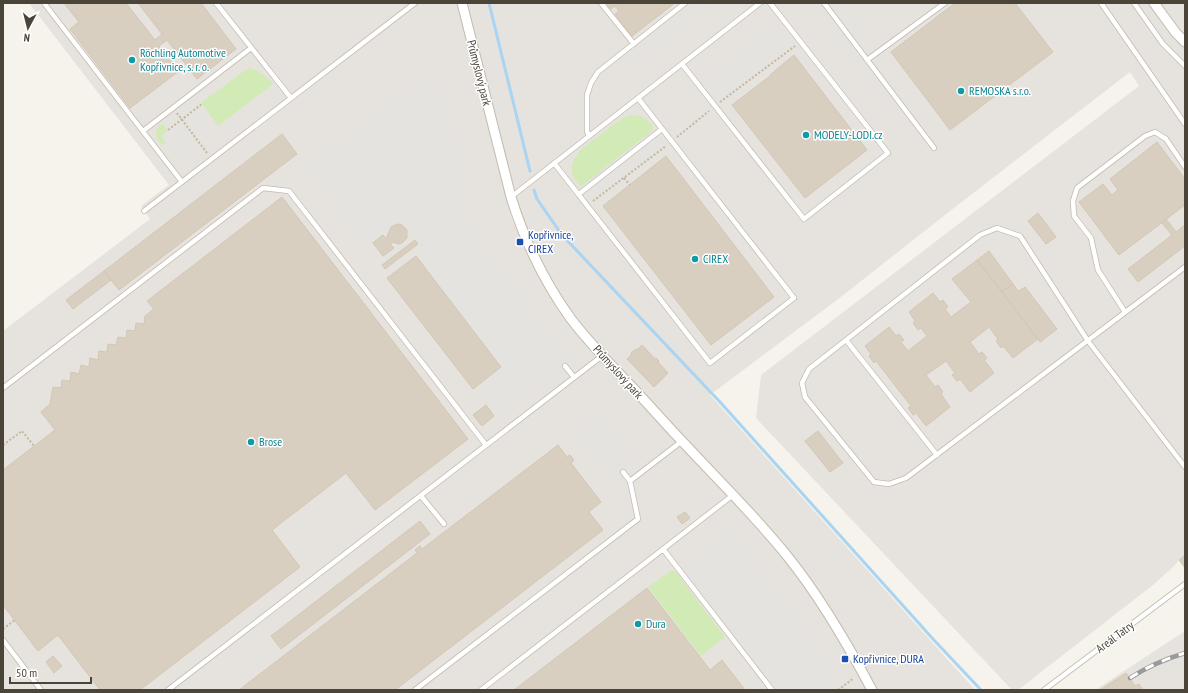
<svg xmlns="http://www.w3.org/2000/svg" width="1188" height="693" viewBox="0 0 1188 693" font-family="'PT Sans Narrow',sans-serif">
<rect width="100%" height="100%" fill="#f6f3ec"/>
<path fill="#e6e2dd" d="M29 3H1185V568L1179 560 1174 566 1153 585 1018 690H1012L756 418 761 375 1139 86 1130 72 959 204 837 300 710 395 975 690H3V331L150 219 141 206 169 185Z
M1185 631V690H1095Z"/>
<path fill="#d2eab5" d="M249 68C258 70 268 77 273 84L218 126 201 103 247 69Z
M630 115C640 115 646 118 653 126L652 132 583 185 581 186C576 182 572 177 572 170 571 154 588 144 599 136 609 128 618 120 630 115Z
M162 123 168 130 161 136 166 143 163 145C154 139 154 130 162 123Z
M672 570 676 572 725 637 701 656 648 587Z"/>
<path fill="#e5e3e0" d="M695 3H708L638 58 633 51Z
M824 3H841L870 43 860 50 895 97 886 103 826 20 833 15Z
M775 26 791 45 723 99 707 79Z
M424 85 437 89 444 96 447 101 463 204 465 215 471 231 476 242 569 362 501 414 479 384 501 367 416 256 428 246 406 217 368 245 309 168 411 89Z
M196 97 201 103 183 118 178 111Z
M202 104 218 126 200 140 195 133 193 134 192 136 197 142 177 157 161 136 180 121 186 128 189 125 184 119Z
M174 113 180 120 167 129 162 123Z
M652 131 663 145 594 199 583 185Z
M597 418 633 464 612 480 576 434Z
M729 534 835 674 829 679 835 686 830 690H778L684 569Z"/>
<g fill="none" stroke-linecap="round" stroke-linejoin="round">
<path stroke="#a9d4f2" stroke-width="3" d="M489 3 530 171
M534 190 537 199 562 235 720 402 933 639 981 690"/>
</g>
<path fill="#d8cfc1" stroke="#d3c7b4" d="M64 3H126L155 40 162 34 138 3H201L236 49 197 79 167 40 159 46 179 71 130 108 70 29 79 22Z
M606 3H675L632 36 615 14 619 11 615 6 611 9Z
M955 3H1015L1053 52 950 130 891 52Z
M794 55 867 150 805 198 732 105 770 76V75Z
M282 134 297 154 119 290 104 271Z
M1157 142 1185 179V205L1119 255 1079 202 1103 184 1112 195 1118 190 1110 179Z
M666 156 774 297 711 345 603 206Z
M282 197 468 439 375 510 346 473 272 530 300 567 140 690H100L58 635 38 651 3 605V470L55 430 41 412 50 404 53 387 61 388 62 380 70 381 71 372 79 374 81 365 89 367 90 358 98 360 99 351 107 352 108 344 116 345 118 337 126 338 127 330 135 331 136 323 144 324 145 316 154 309 147 301Z
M1038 213 1056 237 1046 244 1028 221Z
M1166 219 1176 232 1185 225V246L1138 282 1128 269 1172 235 1162 223Z
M399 224 402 225 407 230V238L402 243 398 244 393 242 390 244 394 248 383 256 373 243 383 235 386 239 391 227 395 225Z
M415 240 418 244 385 269 382 265Z
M989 251 1013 284 1002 292 977 260Z
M416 256 501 367 473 389 387 278Z
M977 260 1038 339 1013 358 1003 346 1001 348 996 341 998 339 989 327 970 342 979 354 982 352 987 358 984 360 994 373 970 392 960 379 957 381 952 375 955 373 946 361 926 375 935 387 938 385 943 392 941 394 950 407 926 426 916 413 913 415 908 408 911 406 876 361 874 363 869 356 871 354 865 346 889 327 896 336 899 334 904 340 901 342 908 351 927 336 921 328 918 330 913 323 915 321 909 312 933 293 940 302 943 300 948 307 945 309 951 317 971 302 952 279Z
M104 271 111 280 73 309 66 300Z
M1013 284 1018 291H1019L1025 287 1057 329 1040 342 1002 292Z
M642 345 655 359 656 358 659 361 658 362 668 373 654 387 627 359 632 354 631 353 636 349 637 350Z
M486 405 494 416 482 426 473 415Z
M818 431 843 463 830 472 805 441Z
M558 445 567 457 570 455 574 460 571 463 601 502 589 512 603 530 395 690H239L417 553 415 550 420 546 422 549Z
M685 512 690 518 682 524 677 517Z
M420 521 430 534 281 649 271 636Z
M1185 555V568L1179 560Z
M647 588 710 670 722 660 745 690H514Z
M53 656 62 666 54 673 46 662Z
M1126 673 1135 686 1139 684 1143 690H1100Z"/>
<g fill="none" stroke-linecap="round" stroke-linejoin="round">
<g stroke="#c2bbae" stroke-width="6">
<path id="lane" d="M44 3 182 182
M216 3 291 98
M601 3 634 44
M824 3 934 148
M1101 3 1185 124
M1134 3 1163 44 1185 66
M867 60 945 3
M682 64 804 219 888 153 770 3
M143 131 251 48
M589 136 587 131V95L591 83 598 72 685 3
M554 163 710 363 794 298 638 98
M579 194 662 129
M511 197 760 3
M144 211 415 3
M1185 267C1092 337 999 408 906 478L889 484 874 482 805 397 802 383 809 369 980 235 997 228 1020 236 1088 341 1185 467
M1125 312 1098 270 1091 238 1074 216 1073 201 1077 188 1145 136 1155 132 1166 139 1185 167
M846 340 937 455
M565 366 574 377
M3 388 263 188 289 191 486 445
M623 472 630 481 682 441
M421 496 444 524
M663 549 772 690
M3 640 41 690
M168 690 602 356
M415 690 638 519 630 481
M481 690 733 495
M1044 690 1185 584"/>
</g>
<g stroke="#c2bbae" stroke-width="11">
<path id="street" d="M462 3 511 197C524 239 545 283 571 319 590 344 613 367 635 390 661 419 688 448 715 476 740 502 765 528 788 557 821 598 847 643 872 690
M1154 3 1176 33 1185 42"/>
</g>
<path stroke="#c4b79f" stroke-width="2" stroke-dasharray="2 2" stroke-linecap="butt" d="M720 102 795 46
M177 113 207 153
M168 130 202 104
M677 137 709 111
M624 178 630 185
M593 201 666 146
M3 445 22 431 34 446
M3 629 15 620
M838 690 854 678"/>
<use href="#lane" stroke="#fff" stroke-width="4.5"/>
<use href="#street" stroke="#fff" stroke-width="9"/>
<g stroke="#9a9a9a" stroke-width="4.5">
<path id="rail" d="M1130 678C1147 667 1165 659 1185 653"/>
</g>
<use href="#rail" stroke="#fff" stroke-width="3" stroke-dasharray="9" stroke-linecap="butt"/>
</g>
<g fill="#0f9aa8" stroke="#fff" stroke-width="1.5">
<circle cx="132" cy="60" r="4"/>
<circle cx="961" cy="91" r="4"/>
<circle cx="806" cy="135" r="4"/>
<circle cx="695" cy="259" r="4"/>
<circle cx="251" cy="442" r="4"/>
<circle cx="638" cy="624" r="4"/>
</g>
<g fill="#1a4fb4" stroke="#fff" stroke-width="1.5">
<rect x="516" y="238" width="8" height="8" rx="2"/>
<rect x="841" y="655" width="8" height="8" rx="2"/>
</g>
<g text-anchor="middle" stroke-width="3" stroke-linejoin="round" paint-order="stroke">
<g font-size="12" fill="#0d838f" stroke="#fff" text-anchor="start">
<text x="140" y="57">Röchling Automotive<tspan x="140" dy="14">Kopřivnice, s. r. o.</tspan></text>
<text x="969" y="95">REMOSKA s.r.o.</text>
<text x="814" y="139">MODELY-LODI.cz</text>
<text x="703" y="263">CIREX</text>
<text x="259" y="446">Brose</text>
<text x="646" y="628">Dura</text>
</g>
<g font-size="12" fill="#4b4439" stroke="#fff">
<text transform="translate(479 73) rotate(76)" y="4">Průmyslový park</text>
<text transform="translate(618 372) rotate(48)" y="4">Průmyslový park</text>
<text transform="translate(1115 637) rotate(-37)" y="4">Areál Tatry</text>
</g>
<g font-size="12" fill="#164399" stroke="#fff" text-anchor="start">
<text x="528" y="239">Kopřivnice,<tspan x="528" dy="14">CIREX</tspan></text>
<text x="853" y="663">Kopřivnice, DURA</text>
</g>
</g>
<rect width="1188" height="693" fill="none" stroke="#4b4439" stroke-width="8"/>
<g transform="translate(28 28) rotate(187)" stroke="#ffffff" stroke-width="3" paint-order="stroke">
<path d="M0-3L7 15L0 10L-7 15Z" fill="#4b4439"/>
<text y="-6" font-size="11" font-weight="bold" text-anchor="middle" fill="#4b4439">N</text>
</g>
<path d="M10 677v6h81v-6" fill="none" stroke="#4b4439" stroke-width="2"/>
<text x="16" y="677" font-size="12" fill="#4b4439" stroke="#ffffff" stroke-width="3" paint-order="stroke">50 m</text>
</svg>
